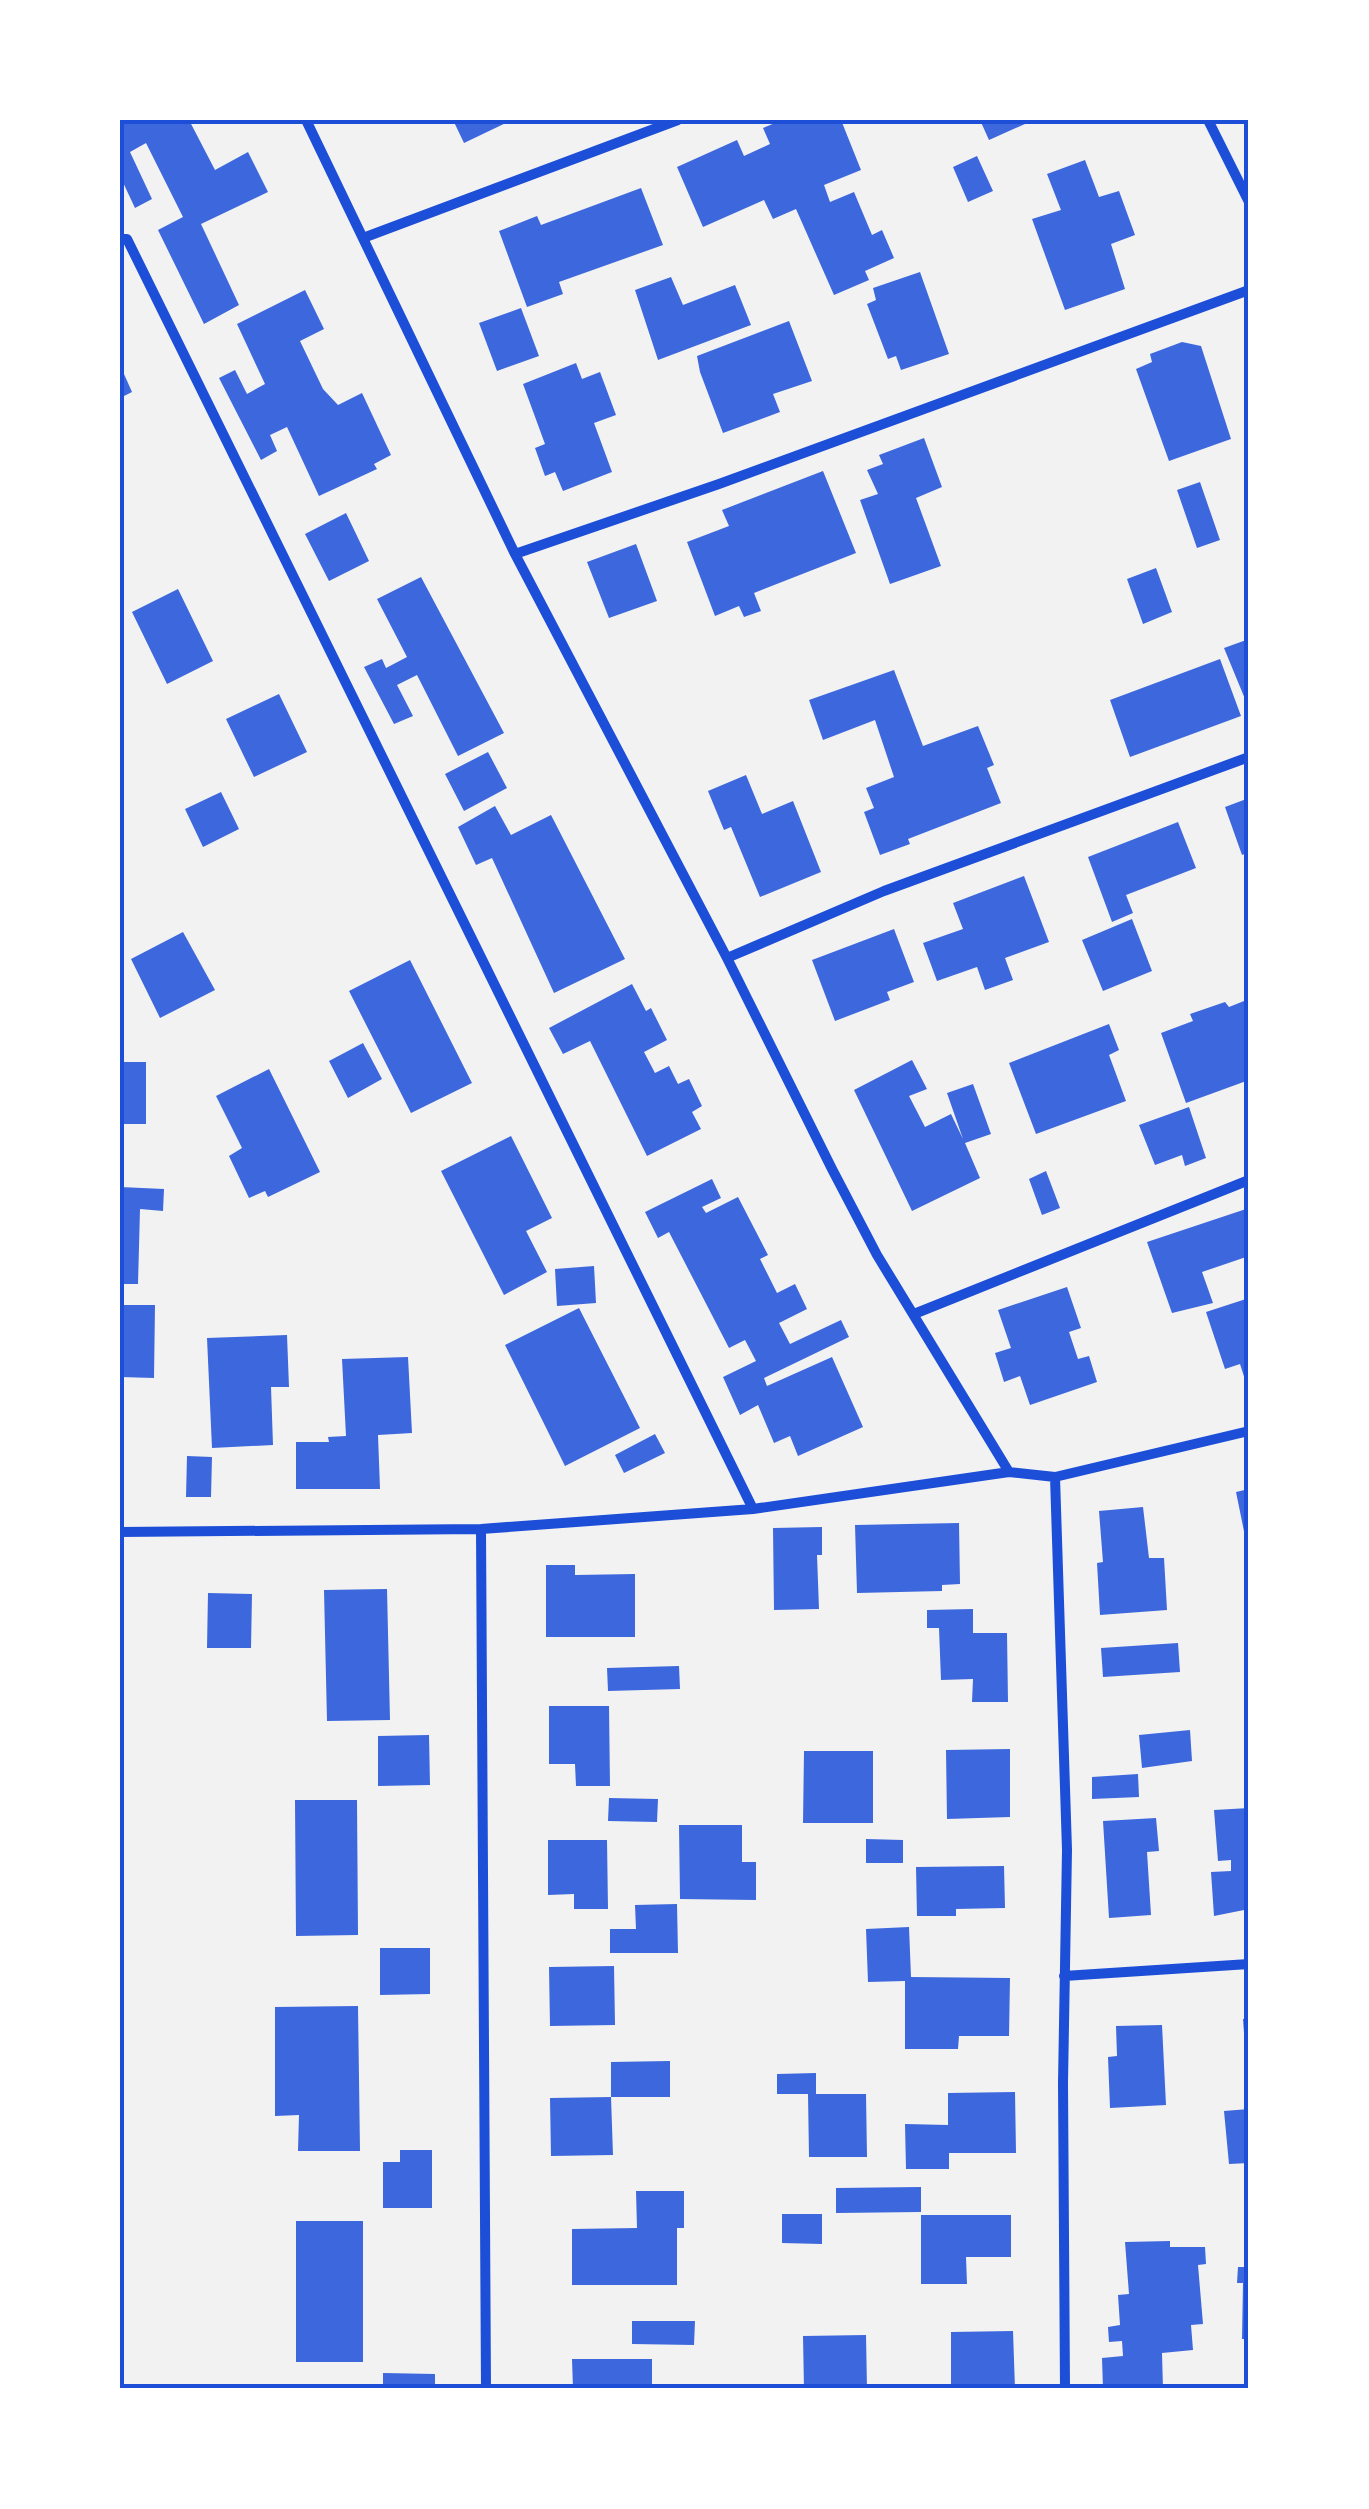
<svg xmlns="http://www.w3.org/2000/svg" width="1369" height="2509" viewBox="0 0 1369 2509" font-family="'Exo 2',sans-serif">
<rect width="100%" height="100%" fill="#f2f2f2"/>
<path fill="#3d67dc" d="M130 120H189L215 170 248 152 268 192 201 224 239 305 204 324 158 230 183 217 146 143 130 152 152 199 135 208 120 176V125Z
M453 120H512L464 143Z
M782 120H841L861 170 824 185 830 202 854 192 872 235 882 230 894 258 865 271 869 280 834 295 796 209 773 219 764 200 703 227 677 167 737 140 744 156 770 144 763 128Z
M980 120H1034L989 140Z
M977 156 993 191 968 202 953 167Z
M1085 160 1099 197 1119 191 1135 235 1111 244 1125 289 1065 310 1032 219 1061 210 1047 174Z
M641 188 663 245 559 282 563 294 527 307 499 231 537 216 541 225Z
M920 272 949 354 901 370 896 356 888 359 867 304 876 300 873 288Z
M671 277 683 305 735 285 751 325 658 360 635 290Z
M305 290 324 329 300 341 323 389 338 405 362 393 391 455 374 464 377 469 319 496 287 427 270 435 277 451 261 460 219 378 235 370 247 394 265 384 237 324Z
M521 308 539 356 497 371 479 323Z
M789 321 812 381 773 394 780 412 723 433 700 372 697 356Z
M1182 342 1201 346 1231 439 1169 461 1136 369 1152 362 1150 354Z
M576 363 582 379 600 372 616 415 594 423 612 472 563 491 555 472 545 476 535 448 545 444 523 384Z
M120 365 132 392 120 398Z
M924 438 942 487 916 498 941 566 890 584 860 500 878 494 867 470 883 464 879 455Z
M823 471 856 553 754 593 761 611 744 617 739 606 715 616 687 542 729 526 722 510Z
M1200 482 1220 540 1197 548 1177 490Z
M346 513 369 561 329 581 305 534Z
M636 544 657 601 609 618 587 562Z
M1156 568 1172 612 1143 624 1127 579Z
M421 577 504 733 458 756 417 675 397 685 413 716 394 724 364 667 382 659 386 668 407 657 377 599Z
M178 589 213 661 167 684 132 612Z
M1249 639V697L1245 699 1224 648Z
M1220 659 1241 716 1130 757 1110 700Z
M894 670 923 746 978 726 994 765 987 768 1001 803 908 839 910 844 880 855 864 812 874 808 866 788 894 777 875 720 823 740 809 700Z
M279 694 307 752 254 777 226 719Z
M488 752 507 788 464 811 445 774Z
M746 775 762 814 793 801 821 872 760 897 731 827 724 830 708 791Z
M221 792 239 829 203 847 185 809Z
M1249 798V852L1242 855 1225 807Z
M495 806 511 835 551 815 625 959 554 993 492 858 476 865 458 827Z
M1178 822 1196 868 1126 895 1133 913 1112 922 1088 857Z
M1024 876 1049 942 1005 958 1013 980 985 990 977 967 937 981 923 943 963 929 953 903Z
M1132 919 1152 971 1103 991 1082 940Z
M894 929 914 982 887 992 890 1000 835 1021 812 960Z
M183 932 215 990 160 1018 131 959Z
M410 960 472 1083 411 1113 349 991Z
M632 984 646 1011 651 1008 667 1040 644 1052 655 1073 669 1066 678 1084 689 1079 702 1106 692 1112 701 1129 647 1156 590 1041 563 1054 549 1028Z
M1249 999V1080L1186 1103 1161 1033 1193 1021 1190 1014 1225 1002 1229 1007Z
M1109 1024 1119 1050 1109 1055 1126 1101 1036 1134 1009 1063Z
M363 1043 382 1079 348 1098 329 1061Z
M912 1060 927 1089 909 1096 925 1127 951 1114 963 1139 947 1093 973 1084 991 1134 965 1143 980 1178 912 1211 854 1090Z
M120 1062H146V1124H120Z
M269 1069 320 1172 268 1197 265 1191 249 1198 229 1156 242 1148 216 1096Z
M1189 1107 1206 1158 1185 1166 1182 1155 1155 1165 1139 1125Z
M511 1136 552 1218 526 1231 547 1272 504 1295 441 1171Z
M1046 1171 1060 1208 1042 1215 1029 1179Z
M712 1179 721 1198 702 1207 706 1213 738 1197 768 1255 760 1259 777 1293 795 1284 807 1309 779 1323 790 1344 841 1320 849 1337 764 1378 767 1386 832 1357 863 1427 798 1456 790 1436 774 1443 758 1405 740 1415 723 1377 756 1361 745 1340 729 1348 669 1232 658 1238 645 1212Z
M120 1187 164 1189 163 1211 140 1209 138 1284H120Z
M1249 1208V1256L1202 1272 1213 1303 1172 1313 1147 1242Z
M594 1266 596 1303 557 1306 555 1269Z
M1067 1287 1081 1328 1069 1332 1078 1359 1089 1356 1097 1382 1030 1405 1020 1376 1004 1382 995 1353 1011 1348 998 1310Z
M1249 1298V1389H1248L1240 1364 1225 1369 1206 1312Z
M120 1305H155L154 1378 120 1377Z
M579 1308 640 1428 565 1466 505 1345Z
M287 1335 289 1387H271L273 1445 212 1448 207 1338Z
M408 1357 412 1433 378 1435 380 1489H296V1442H329L328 1437 346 1436 342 1359Z
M655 1434 665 1453 624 1473 615 1455Z
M187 1456 212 1457 211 1497H186Z
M1249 1489V1546H1247L1236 1492Z
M1143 1507 1149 1558H1164L1167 1610 1100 1615 1097 1563 1103 1562 1099 1511Z
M959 1523 960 1584 942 1585V1591L857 1593 855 1525Z
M822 1527V1555H817L819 1609 774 1610 773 1528Z
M546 1565H575V1575L635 1574V1637H546Z
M387 1589 390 1720 327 1721 324 1590Z
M208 1593 252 1594 251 1648H207Z
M973 1609V1633H1007L1008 1702H972L973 1679 941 1680 939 1628H927V1610Z
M1178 1643 1180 1672 1103 1677 1101 1648Z
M679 1666 680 1689 608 1691 607 1668Z
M549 1706H609L610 1786H576L575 1764H549Z
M1190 1730 1192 1761 1142 1768 1139 1735Z
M429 1735 430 1785 378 1786V1736Z
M1010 1749V1817L947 1819 946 1750Z
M804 1751H873V1823H803Z
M1138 1774 1139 1797 1092 1799V1777Z
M609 1798 658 1799 657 1822 608 1821Z
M295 1800H357L358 1935 296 1936Z
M1249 1808V1909L1214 1916 1211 1872 1231 1871V1860L1218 1861 1214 1810Z
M1156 1818 1159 1851 1147 1852 1151 1915 1109 1918 1103 1821Z
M679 1825H742V1862H756V1900L680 1899Z
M866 1839 903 1840V1863H866Z
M548 1840H607L608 1909H574V1894L548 1895Z
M1004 1866 1005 1908 956 1909V1916H917L916 1867Z
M677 1904 678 1953H610V1929H636L635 1905Z
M909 1927 911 1977 1010 1978 1009 2036H959L958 2049H905V1981L868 1982 866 1929Z
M380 1948H430V1994L380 1995Z
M614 1966 615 2025 550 2026 549 1967Z
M358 2006 360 2151H298L299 2115 275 2116V2007Z
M1249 2018V2061H1246L1243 2019Z
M1162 2025 1166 2105 1110 2108 1108 2057 1117 2056 1116 2026Z
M670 2061V2097H611V2062Z
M816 2073V2094H866L867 2157H809L808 2094H777V2074Z
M1015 2092 1016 2153H949V2169H906L905 2124 948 2125V2093Z
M611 2097 613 2155 551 2156 550 2098Z
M1249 2109V2163L1229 2164 1224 2111Z
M400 2150H432V2208H383V2162H400Z
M921 2187V2212L836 2213V2188Z
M636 2191H684V2228H677V2285H572V2229L637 2228Z
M782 2214H822V2244L782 2243Z
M921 2215H1011V2257H966L967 2284H921Z
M296 2221H363V2362H296Z
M1170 2241V2247H1205L1206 2264 1198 2265 1203 2324 1191 2325 1193 2350 1162 2353 1163 2389H1103L1102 2358 1123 2356 1122 2341 1109 2342 1108 2327 1120 2325 1118 2295 1129 2294 1125 2242Z
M1238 2267H1249V2339H1242L1243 2283H1237Z
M632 2321H695L694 2345 632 2344Z
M1013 2331 1015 2389H951V2332Z
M866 2335 867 2389H804L803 2336Z
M572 2359H652V2389H573Z
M383 2373 435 2374V2389H383Z"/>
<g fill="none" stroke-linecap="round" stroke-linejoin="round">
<path stroke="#1d4ed8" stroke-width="10" d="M306 120 515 554 727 958 832 1169 877 1255 1009 1472
M1208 120 1249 202
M363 238 678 120
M120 239H127L753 1509
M515 554 719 484 1249 290
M727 958 884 891 1249 757
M914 1314 1249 1180
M1055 1477 1067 1850 1063 2083 1065 2389
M481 1529 486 2389
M120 1532 481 1529 753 1509 1009 1472 1055 1477 1249 1431
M1064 1976 1249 1964"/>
</g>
<rect width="1369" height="2509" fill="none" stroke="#ffffff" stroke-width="245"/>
<rect x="122" y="122" width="1124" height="2264" fill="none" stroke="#1d4ed8" stroke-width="4"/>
</svg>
